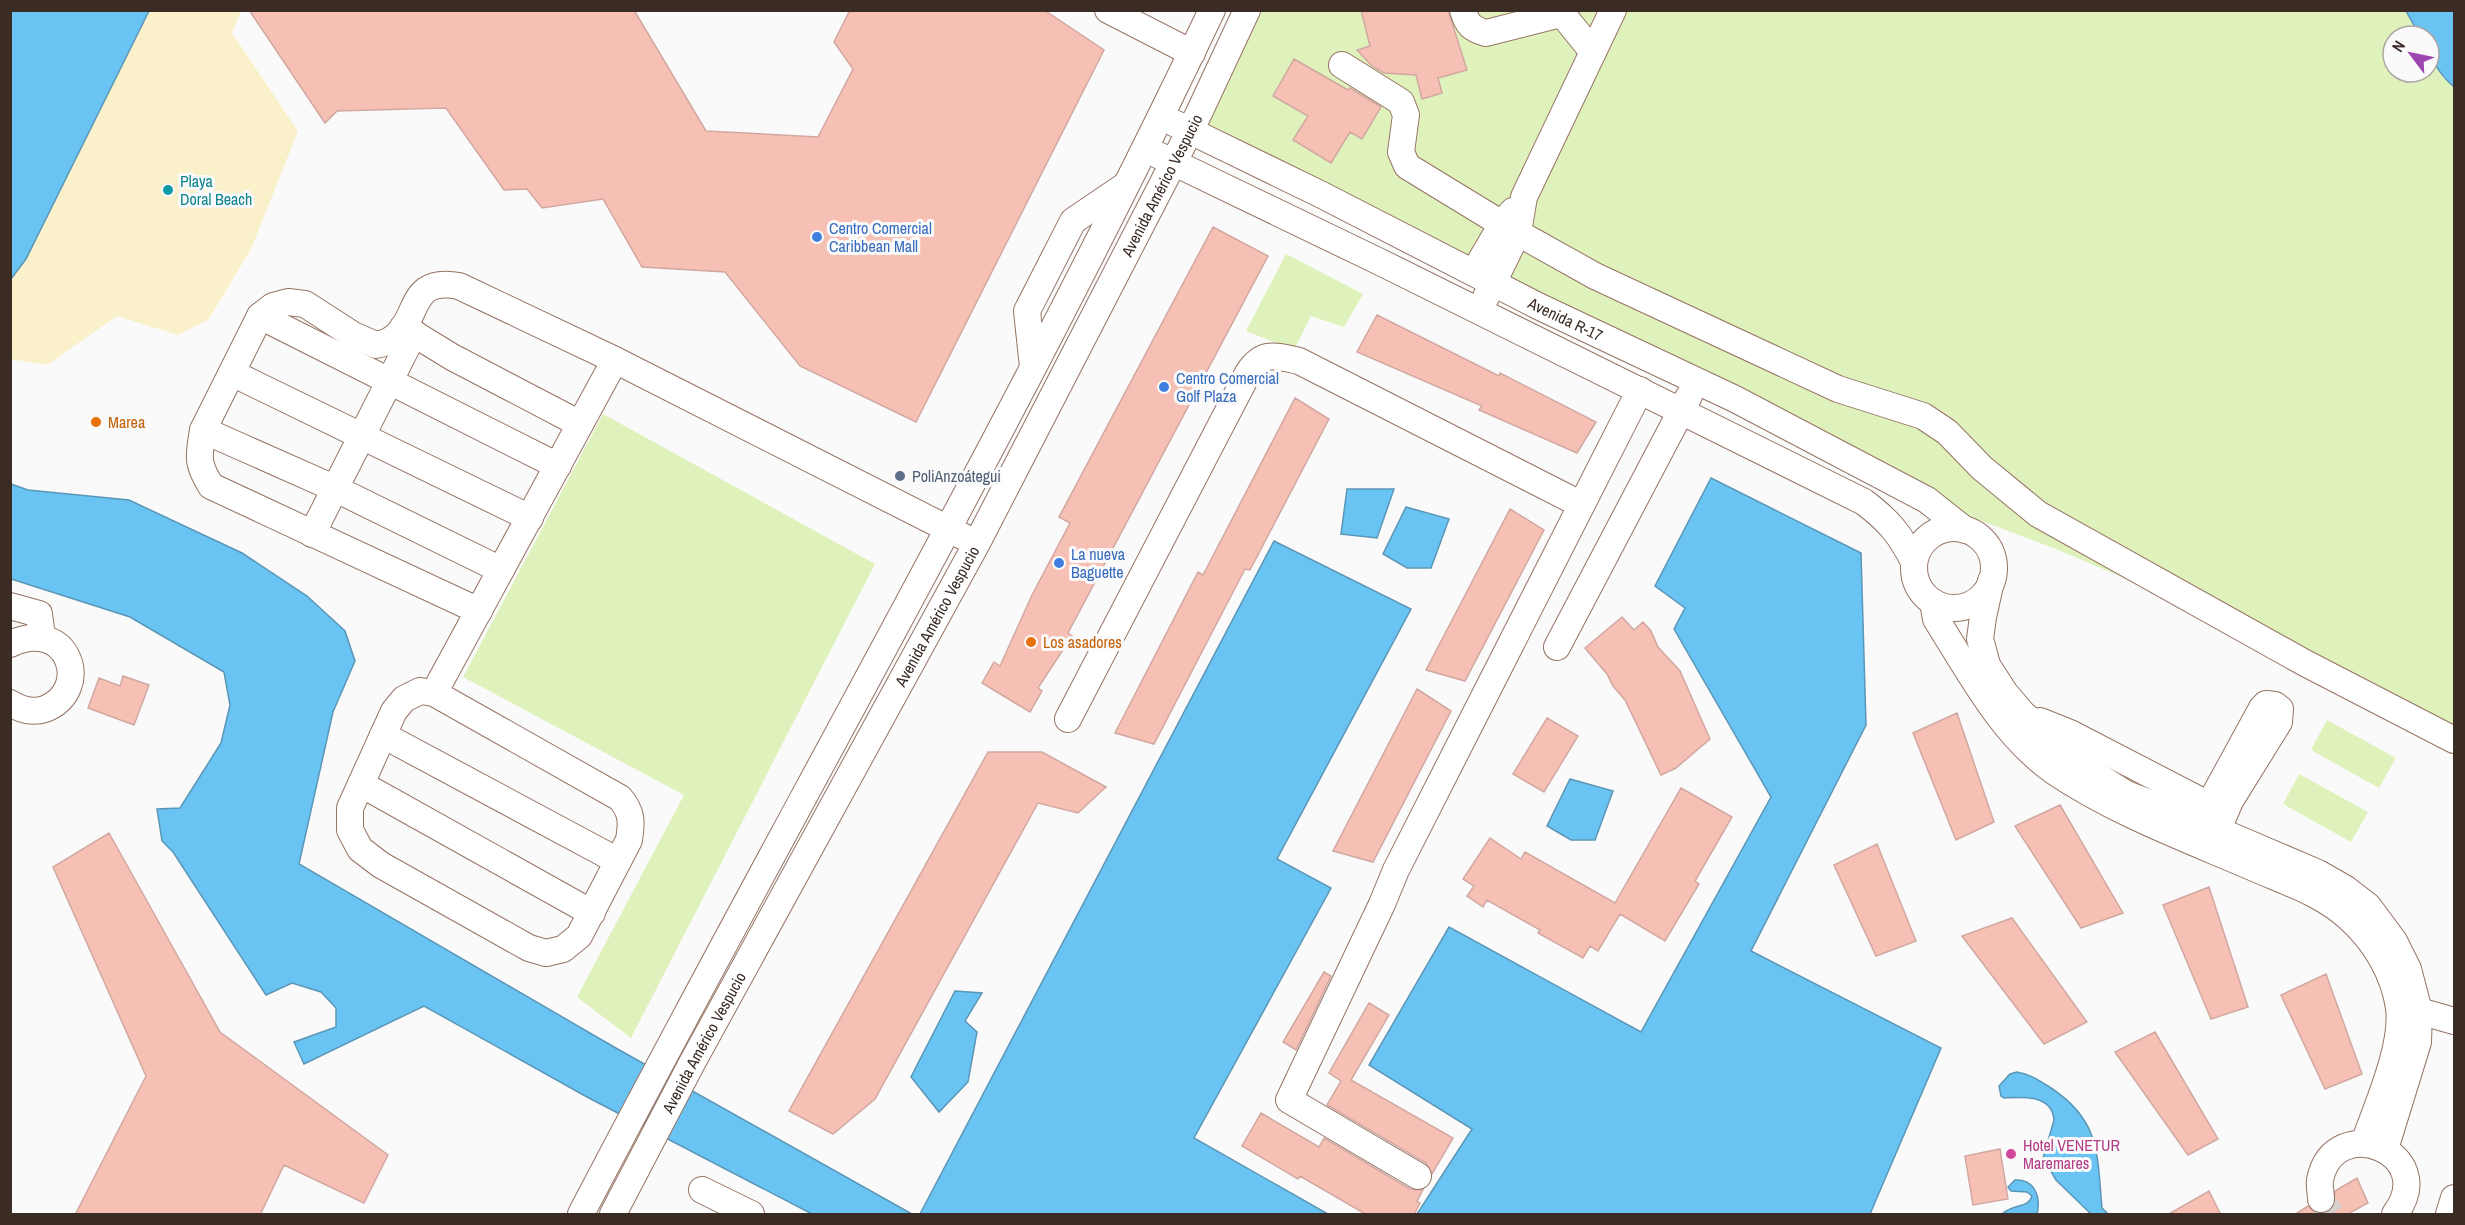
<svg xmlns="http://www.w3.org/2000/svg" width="2465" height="1225" viewBox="0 0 2465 1225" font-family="'Archivo Narrow',sans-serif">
<rect width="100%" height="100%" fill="#fafafa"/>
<path fill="#dff2bc" d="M1247 11H2406L2420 36H2393V72H2429V52L2442 76 2454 87V729L2333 667 2056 549 1966 515 1190 131Z
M1286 254 1363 294 1344 327 1311 316 1294 350 1246 331Z
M603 414 875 564 631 1038 577 997 684 795 463 677Z
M2327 720 2396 758 2379 788 2311 750Z
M2299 774 2368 812 2351 842 2283 804Z"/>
<path fill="#faf1cb" d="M149 11H241L232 33 298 131 251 249 209 319 178 335 117 316 47 365 11 359V279L26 259Z"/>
<path fill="#69c4f4" stroke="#5b96b6" stroke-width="1.5" d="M11 10 149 11 26 259 11 279Z
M2406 11H2454V87C2438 73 2429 58 2429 36H2420Z
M1711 478 1861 553 1866 725 1751 951 1941 1048 1870 1214H1417L1472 1129 1369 1065 1449 927 1641 1032 1771 797 1674 629 1685 608 1655 586Z
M11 484 28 490 129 500 242 553 307 596 345 631 355 661 333 712 299 864 614 1047 912 1214H812L587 1097 424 1006 304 1064 294 1042 336 1027V1008L321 992 292 983 266 995 173 852 162 841 157 809 180 808 221 743 230 705 224 672 130 617 11 579Z
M1347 489H1394L1377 538 1341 534Z
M1406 507 1449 519 1431 568H1407L1383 554Z
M1274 541 1411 609 1277 859 1331 888 1194 1138 1328 1214H920Z
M1570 779 1613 791 1595 840H1571L1547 826Z
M955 991 982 993 965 1021 977 1032 968 1082 939 1112 911 1077Z
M2017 1072C2030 1074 2040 1081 2051 1088 2101 1121 2097 1155 2102 1208L2108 1214H2091L2056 1180 2043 1158 2054 1120C2052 1094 2022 1097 2004 1098L2001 1096 1999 1086 2010 1074Z
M2015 1180C2035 1179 2041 1197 2037 1214H2002C2014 1203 2028 1209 2032 1196L2027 1192 2011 1191 2008 1187Z"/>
<path fill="#f7c0b5" stroke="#d1a8a1" stroke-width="1.5" d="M249 10H634L706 131 818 137 853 69 834 42 850 10H1044L1104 50 916 422 800 366 725 272 642 267 603 199 542 208 527 189 504 190 446 108 337 111 325 123Z
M1361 10H1448L1467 70 1438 78 1442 93 1422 99 1416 75 1384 73 1372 66 1357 50 1370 46Z
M1294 59 1348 90 1350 88 1381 107 1362 139 1350 132 1331 163 1293 140 1308 116 1273 96Z
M1213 227 1268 256 1068 633 1072 636 1038 688 1042 691 1030 712 982 683 994 662 1000 666 1032 595 1070 523 1059 517Z
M1377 315 1499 376 1500 373 1596 422 1577 453 1479 410 1482 406 1357 352Z
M1295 398 1329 419 1250 570 1245 569 1154 744 1115 733 1198 572 1203 575Z
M1510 509 1544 530 1465 681 1426 670Z
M1622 617 1634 630 1643 622 1651 631 1658 647 1680 671 1710 739 1676 768 1661 775 1625 700 1613 686 1607 674 1585 648Z
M123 676 149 685 134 725 88 708 99 678 120 686Z
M1417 689 1451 711 1373 862 1333 851Z
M1957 713 1994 822 1956 840 1913 733Z
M1547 718 1578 736 1544 792 1513 774Z
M988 752H1042L1106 787 1078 813 1038 803 875 1099 833 1134 789 1111Z
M1681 788 1732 817 1695 881 1699 884 1665 941 1620 914 1598 951 1590 946 1583 958 1538 933 1540 930 1487 900 1483 907 1467 896 1474 886 1463 879 1490 838 1521 859 1525 852 1615 903Z
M2060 805 2123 913 2081 928 2015 826Z
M109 833 220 1032 388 1155 364 1203 284 1165 260 1215H75L146 1076 53 867Z
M1877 844 1916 941 1876 956 1834 865Z
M2209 887 2248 1007 2211 1019 2163 905Z
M2012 918 2087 1022 2044 1044 1962 936Z
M1324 972 1331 976 1296 1050 1283 1042Z
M2326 974 2362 1074 2325 1089 2281 995Z
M1369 1003 1389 1015 1351 1080 1453 1138 1432 1174 1426 1163 1327 1105 1341 1081 1329 1073Z
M2155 1032 2218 1139 2188 1155 2115 1052Z
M1261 1113 1319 1147 1324 1138 1410 1189 1423 1190 1417 1201 1420 1203 1414 1215H1367L1300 1176 1298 1179 1242 1146Z
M2000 1149 2008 1199 1973 1205 1965 1156Z
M2357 1178 2368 1203 2346 1215H2294L2308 1206 2315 1212H2328L2334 1205 2335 1191Z
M2209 1191 2221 1215H2167Z"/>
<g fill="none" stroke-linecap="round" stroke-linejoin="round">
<path stroke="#d4d1cf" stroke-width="26" stroke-dasharray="26 13" stroke-linecap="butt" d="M2321 1199 2331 1214"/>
<g stroke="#957364" stroke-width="28">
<g id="minor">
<path d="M1108 10 1192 53"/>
<path d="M1463 10C1467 25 1472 29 1486 33L1561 14"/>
<path d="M1559 10 1593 52"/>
<path d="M1342 65 1401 102 1406 115 1401 152 1407 166 1502 224 1595 276 1838 389 1923 416 1947 432 1982 468 2038 514 2305 663 2454 740"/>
<path id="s1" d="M1174 123 1320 194 1538 306 1735 399 1927 500 1965 530"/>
<path d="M1158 155 1378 261 1864 502C1889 521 1900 534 1914 562"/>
<path d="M1474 272 1502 224 1513 211"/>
<path d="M1486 297 1518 232 1524 197 1613 10"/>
<path d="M260 316 558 466"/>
<path d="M403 327 452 357 580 424"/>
<path d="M1033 367 1027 311 1073 221 1123 187"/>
<path d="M232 373 530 518"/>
<path d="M203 430 336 489 501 570"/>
<circle cx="1954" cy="568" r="40"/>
<path d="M312 534 414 333"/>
<path d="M1991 581 1983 617 1980 639 1987 665 2005 693 2023 714 2079 764 2126 794 2201 823 2318 873 2346 889 2368 906 2394 941 2408 969 2419 1011 2418 1042 2385 1149"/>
<path d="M1933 602 1936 619C1970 673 2002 735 2055 772 2116 813 2187 839 2254 868 2286 882 2324 894 2350 919 2375 942 2394 973 2399 1008 2404 1046 2377 1106 2364 1143"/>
<path d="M10 606 39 614 42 637"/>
<path d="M479 611 211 486C196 462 199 456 203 430L260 316 273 306 288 302 305 304 353 335 376 345C380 344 385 343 389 341 422 322 405 276 459 286L615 360 964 537"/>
<path d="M10 644C69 616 93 690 45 709 33 713 21 710 10 703"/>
<path d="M1557 647 1689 396"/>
<path d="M420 691 434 693 620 798C632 812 632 822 629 840L579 936 563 949 546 953 529 948 381 865 360 849 350 830V808L394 711 404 699Z"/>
<path d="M434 693 615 360"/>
<path d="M1068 719 1248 373C1263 350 1276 356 1299 361L1580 504"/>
<path d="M2040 721 2070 733 2209 805"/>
<path d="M383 735 618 861"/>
<path d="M361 784 592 913"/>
<path d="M2195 839 2209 805 2262 708 2266 704 2275 705 2280 709 2279 722 2230 801 2211 846"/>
<path d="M2403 1010 2419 1011 2454 1021"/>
<path d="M1418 1176 1289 1100 1382 904 1396 870 1640 390"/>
<path d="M702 1190 751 1214"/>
<path d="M2321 1199C2321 1193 2319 1186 2320 1180 2334 1110 2441 1153 2395 1214"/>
<path d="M581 1214C790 813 1017 420 1212 10"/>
<path id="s2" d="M613 1214 692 1063 977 543 1198 115 1247 10"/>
<path d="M2449 1214 2454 1198"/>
</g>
</g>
<use href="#minor" stroke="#fff" stroke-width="26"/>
</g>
<circle fill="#0f9aa8" stroke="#fafafa" stroke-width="2" cx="168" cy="190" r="6"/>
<g fill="#3f7fe0" stroke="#fafafa" stroke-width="2">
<circle cx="817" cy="237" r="6"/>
<circle cx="1164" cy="387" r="6"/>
<circle cx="1059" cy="563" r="6"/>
</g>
<g fill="#e8710a" stroke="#fafafa" stroke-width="2">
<circle cx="96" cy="422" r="6"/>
<circle cx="1031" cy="642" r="6"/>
</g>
<circle fill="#5c6f8a" stroke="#fafafa" stroke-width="2" cx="900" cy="476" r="6"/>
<circle fill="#d1479c" stroke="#fafafa" stroke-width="2" cx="2011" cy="1154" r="6"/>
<g text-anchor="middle" stroke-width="6" stroke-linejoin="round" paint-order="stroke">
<g font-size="16" fill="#0d838f" stroke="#fafafa" text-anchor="start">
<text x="180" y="187">Playa<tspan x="180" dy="18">Doral Beach</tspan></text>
</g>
<g font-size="16" fill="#3a2b25" stroke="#fafafa">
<text dy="6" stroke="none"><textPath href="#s2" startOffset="1166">Avenida Américo Vespucio</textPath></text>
<text dy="6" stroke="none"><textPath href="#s1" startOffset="438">Avenida R-17</textPath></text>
<text dy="6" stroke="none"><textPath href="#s2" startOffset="680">Avenida Américo Vespucio</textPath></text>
<text dy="6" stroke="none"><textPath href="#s2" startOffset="194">Avenida Américo Vespucio</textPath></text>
</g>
<g font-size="16" fill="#366cbe" stroke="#fafafa" text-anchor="start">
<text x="829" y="234">Centro Comercial<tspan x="829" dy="18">Caribbean Mall</tspan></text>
<text x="1176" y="384">Centro Comercial<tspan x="1176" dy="18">Golf Plaza</tspan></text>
<text x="1071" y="560">La nueva<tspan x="1071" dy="18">Baguette</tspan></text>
</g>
<g font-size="16" fill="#c56008" stroke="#fafafa" text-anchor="start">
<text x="108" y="428">Marea</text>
<text x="1043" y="648">Los asadores</text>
</g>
<g font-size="16" fill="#4e5e75" stroke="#fafafa" text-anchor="start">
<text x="912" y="482">PoliAnzoátegui</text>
</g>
<g font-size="16" fill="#b23c85" stroke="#fafafa" text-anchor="start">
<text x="2023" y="1151">Hotel VENETUR<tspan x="2023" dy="18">Maremares</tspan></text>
</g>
</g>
<rect width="2465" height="1225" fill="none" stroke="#3a2b25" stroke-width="24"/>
<g transform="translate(2411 54) rotate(302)"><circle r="28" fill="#fafafa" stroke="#ada7a5" stroke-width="1.5"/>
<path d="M0-4.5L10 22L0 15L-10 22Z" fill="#9d46b2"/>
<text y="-9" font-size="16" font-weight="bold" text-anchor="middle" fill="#3a2b25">N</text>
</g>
</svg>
